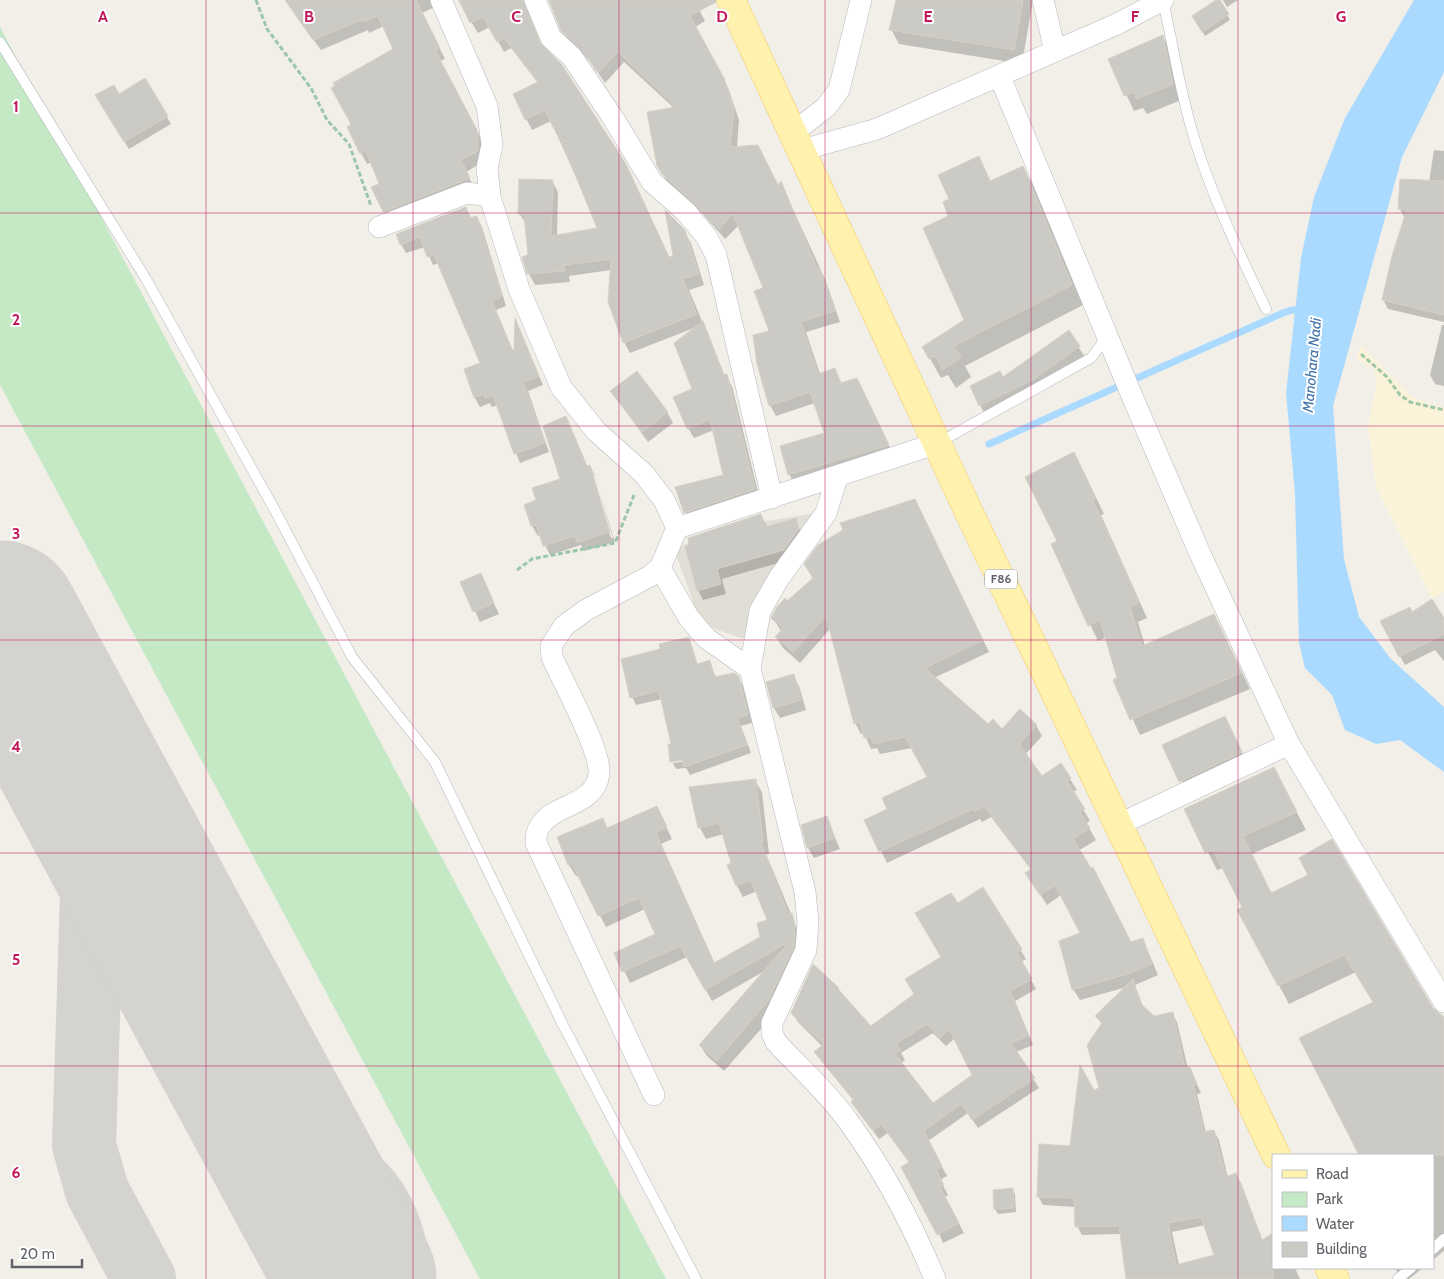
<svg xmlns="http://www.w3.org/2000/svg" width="1444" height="1279" viewBox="0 0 1444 1279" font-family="Cabin,sans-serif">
<rect width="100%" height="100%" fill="#f1efe8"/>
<path fill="#e1ded6" d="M817 513 763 590 744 639 701 624 674 549 693 541 755 523Z"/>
<path fill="#c5e8c5" d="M0 27 666 1279H480L0 385Z"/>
<path fill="#fbf3d9" d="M1361 346 1412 397 1440 408 1444 407V592L1432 599 1376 488 1368 427 1377 381 1374 369 1356 358Z"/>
<path fill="#aadaff" d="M1414 0H1444V72L1402 157 1333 406 1344 559 1359 617 1391 659 1444 707V772L1400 740 1376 744 1345 730 1332 695 1305 668 1299 643 1295 494 1286 393 1301 258 1314 197 1345 118Z"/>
<path fill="#0003" fill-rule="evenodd" d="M291 0H442L435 7 422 13 445 59 440 61 483 142V162L466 172 475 189 390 222 384 212 381 184 372 162 367 164 361 153 353 125 336 86 395 50 384 26 369 33 368 30 321 50 294 13Z
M458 0H535L528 10 542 47 625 164 669 258 674 256 684 231 691 243 704 285 689 290 725 376 732 386 760 500 691 522 685 512 725 476 714 430 694 438 688 428 693 390 694 328 630 353 624 342 611 270 569 276 570 282 535 285 529 274 526 224 519 213 552 181 558 192 557 236 599 229 551 121 532 130 514 95 538 83 511 48 504 52 490 27 478 33Z
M546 0H694L705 21 695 27 729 90 739 120 737 147 778 187 781 183 825 279 840 322 806 332 820 374 834 370 842 384 863 390 894 456 795 485 789 474 825 434 815 403 776 416 770 405V332L765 288 739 225 725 239 702 213 669 185 658 165 674 108 624 62 605 83 590 61 569 42 548 0Z
M897 0H1033L1022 64 899 44 891 29Z
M1218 0 1230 20 1205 36 1193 16Z
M1223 0H1238L1227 7Z
M1163 37 1172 52 1181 100 1147 114 1143 108 1134 111 1110 60Z
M145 80 171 124 129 149 96 95H119Z
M1434 150 1444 151V322L1388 309 1383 299 1405 219 1400 209 1429 182Z
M978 157 991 182 1023 168 1034 187 1083 305 965 366 971 377 956 388 948 375 941 378 924 348 965 321 950 217 951 200Z
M466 208 472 219 477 218 482 227 506 306 496 310 513 351 515 350 516 322 543 385 528 391 549 452 520 463 497 405 492 407 490 403 480 407 475 398 465 370 482 364 439 263 433 265 425 247 406 253 401 244Z
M1442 325H1444V386L1435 384 1430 375Z
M1068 331 1085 357 986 416 980 405 1003 378Z
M612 392 667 412 673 423 648 442Z
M565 418 587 467 590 466 595 476 615 542 584 551 581 545 550 555 540 535 538 536 532 526 525 506 538 501 562 479ZM592 475H595L613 538H611Z
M1082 469 1104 514 1101 515 1147 618 1138 622 1145 646 1214 615 1250 689 1140 735 1115 680 1119 679 1107 637 1098 641 1052 545 1058 542Z
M920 511 989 652 934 678 988 726 1002 731 1036 725 1042 736 1025 755 1042 777 1060 764 1070 779 1077 790 1073 792 1090 821 1086 823 1096 840 1078 851 1131 943 1143 939 1158 975 1135 985 1143 1007 1153 1018 1172 1013 1177 1022 1188 1069H1190L1201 1093 1197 1094 1206 1133 1214 1131 1219 1140 1228 1178 1236 1174 1241 1183 1273 1268H1295L1300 1279H1126L1121 1234 1082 1235 1077 1226 1076 1207 1043 1205 1038 1196 1071 1147 1094 1092 1100 1089 1102 1025 1097 1017 1127 987 1080 1000 1073 989 1081 934 1061 895 1047 905 1034 885 1032 871 991 817 982 822 980 819 887 863 866 820 888 810 929 777 912 748 880 754 877 748 871 749 864 734H861L855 723 830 629 800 663 783 648 776 637 781 631 773 618 787 603ZM1205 1225 1215 1256 1179 1265 1172 1232Z
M761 515 767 527 795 520 804 539 789 560 722 579 726 594 703 600 698 590Z
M480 575 499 614 480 622 462 583Z
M1412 614 1444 621V661L1435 650 1405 665 1381 622Z
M688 638 698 665 710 662 716 678 738 677 743 686 752 723 741 726 751 753 690 775 686 768 676 769 672 761V745L662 699 636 705 632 697 661 650ZM688 758 689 761 673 763V760Z
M793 676 799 686 806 710 780 718 774 708Z
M1225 718 1250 768 1190 797 1164 746Z
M755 781 762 792 769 854H766L801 938 775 1013 724 1071 707 1056 700 1045 766 970 712 1001 687 957 630 983 616 954 657 935 645 909 606 927 579 875 576 876 569 865 558 838 608 829 657 808 672 839 661 844 715 964 762 937 769 921 757 891 743 897 737 886 724 834 706 839 700 828Z
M1283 786 1306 830 1252 854 1272 894 1444 1019V1251L1433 1260V1155H1360L1301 1038 1375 1003 1356 972 1289 1004 1239 910 1244 908 1223 868 1217 870 1186 809Z
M826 818 840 849 814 858 808 848 803 826Z
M982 889 1026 959 1021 962 1036 989 1015 1001 1033 1045 1016 1052 1039 1088 978 1128 968 1113 928 1141 947 1176 940 1180 948 1195 945 1197 964 1233 943 1243 910 1163 888 1133 879 1139 858 1111 852 1102 854 1101 822 1062 816 1053 823 1047 798 1022 792 1013 814 966 838 989 871 1028 916 994 943 958 957 905ZM933 1033 946 1046 955 1038 974 1075 932 1104 900 1064 905 1060 901 1053Z
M1012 1189 1015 1194 1016 1212 998 1214 995 1209Z
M1395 1268H1423L1409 1279H1401Z"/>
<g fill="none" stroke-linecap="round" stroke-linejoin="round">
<path stroke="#aadaff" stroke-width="7" d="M989 444 1283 313 1292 310 1303 311"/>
<path stroke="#d4d3d0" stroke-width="64" d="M75 759 87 795 94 833 84 1145 97 1191 144 1279
M255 1092C275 1124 303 1144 333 1165 342 1171 354 1177 362 1184 387 1209 397 1246 400 1279"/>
<path stroke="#d4d3d0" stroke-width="159" d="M0 620 357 1279"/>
</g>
<path fill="#cccac5" stroke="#d6d1c6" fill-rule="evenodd" d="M285 0H416L440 48 435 50 477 130 478 151 461 160 470 178 383 212 371 187 379 184 366 151 360 154 347 127 351 124 331 88 335 86 333 83 393 49 378 16 362 22 361 20 313 40Z
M459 0H523L540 43 562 65 626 164 669 257 673 256 665 210 685 230 699 274 683 279 697 314 623 343 608 302 611 259 564 265 565 271 527 274 522 257 528 255 524 214H518L519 179 553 180 551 236 597 228 555 125 554 129 545 110 525 120 513 94 538 82 504 38 497 42 483 17 470 23Z
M549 0H716V2L690 16 724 78 734 108 730 147 758 145 778 185 781 181 817 268 819 267 835 311 801 322 818 374 835 368 841 383 857 378 889 445 788 475 780 446 824 433 810 392 769 406 757 364 753 335 769 331 754 291 763 288 733 214 719 229 694 203 662 174 657 166 647 112 676 107 618 52 598 73 582 50 561 31Z
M896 0H1023L1014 50 889 30Z
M1216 0H1220L1229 14 1202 32 1192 16Z
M1163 35 1173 84 1137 99 1134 92 1124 96 1108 59Z
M145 78 168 116 124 142 95 95 114 85 119 94Z
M979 156 990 181 1023 166 1072 285 954 346 961 357 943 370 935 356 929 359 922 347 964 320 923 228 948 216 943 202 949 199 938 175Z
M1400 179 1444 181V315L1382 300 1392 256 1407 209H1398Z
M466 207 470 218 477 216 502 296 492 301 512 350 514 349 515 318 539 376 523 382 545 443 514 454 493 395 485 398 484 394 474 398 464 369 480 363 434 255 427 257 420 237 400 245 396 234Z
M703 321 724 375 727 374 755 489 684 513 675 487 723 475 710 419 687 429 673 397 692 389 674 343Z
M1069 330 1080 346 1034 379 979 406 970 386 1000 371 1003 377Z
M637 371 668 412 642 432 610 391Z
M566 416 587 466 590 465 610 532 577 542 575 536 543 546 536 525 531 526 524 505 536 500 532 488 560 479 543 426Z
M1074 452 1096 498 1093 500 1139 603 1130 607 1142 646 1214 614 1242 673 1130 720 1113 680 1117 678 1100 620 1088 626 1051 544 1057 541 1025 477Z
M915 499 983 640 925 668 988 724 993 719 1002 729 1020 709 1037 725 1019 744 1042 776 1061 763 1071 778 1067 781 1085 809 1080 812 1090 828 1073 839 1091 868 1093 867 1131 942 1143 938 1152 964 1131 973 1072 990 1059 941 1080 933 1055 885 1040 895 1025 873 1031 869 984 806 974 812 973 809 879 852 864 820 887 809 882 798 927 777 905 737 873 744 871 737 864 738 860 722 854 724 826 616 793 652 775 637 783 628 771 618 777 607 785 598 787 601 813 578 804 564 818 545 843 530 840 523Z
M761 514 765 527 796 518 799 529 784 550 717 569 721 584 697 591 685 546 689 545 688 538Z
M481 573 494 603 473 612 460 582Z
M1432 599 1444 618V634L1399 657 1380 621 1410 607 1412 612Z
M689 637 697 664 710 660 714 677 734 673 739 677 748 715 737 718 747 745 684 767 682 760 670 762 668 744H671L659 691 630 698 621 659 660 649 659 644Z
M794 674 801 700 773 708 766 682Z
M1225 716 1242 752 1179 782 1162 745Z
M1274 767 1297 812 1243 836 1271 893 1308 875 1299 858 1332 839 1433 1008 1444 1017V1155H1359L1299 1038 1373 1002 1344 955 1278 986 1237 910 1242 907 1213 850 1205 853 1184 809Z
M756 779 763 842 761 843 788 914 792 913 795 925 794 947 768 1001 717 1061 699 1045 790 941 705 990 680 946 622 972 614 953 655 934 639 898 598 916 572 864 568 865 557 837 603 818 607 828 657 806 667 827 656 833 714 963 760 937 757 923 767 920 751 880 736 886 727 865 731 863 719 823 698 828 689 787Z
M827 816 835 838 807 848 801 825Z
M983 887 1022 949 1017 952 1032 979 1010 991 1028 1036 1011 1043 1035 1078 972 1120 961 1104 924 1131 942 1166 936 1170 944 1185 940 1187 959 1223 937 1235 901 1167 909 1162 881 1124 873 1131 851 1102 854 1099 814 1052 824 1044 791 1013 813 964 839 988 838 989 871 1026 914 994 905 979 941 957 915 913 951 893 958 903ZM927 1024 940 1038 949 1029 972 1075 933 1103 895 1054 901 1050 896 1044Z
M1133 979 1140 1003 1154 1016 1173 1012 1185 1069 1190 1067 1197 1084 1193 1085 1204 1132 1214 1130 1226 1177 1236 1173 1262 1240 1273 1233V1279H1126L1119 1226 1075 1227 1074 1198 1037 1197 1039 1144 1070 1146 1080 1065 1094 1090 1099 1088 1087 1045 1102 1023 1095 1016ZM1201 1217 1214 1255 1176 1265 1168 1223Z
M1013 1188 1014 1208 994 1209 993 1190Z"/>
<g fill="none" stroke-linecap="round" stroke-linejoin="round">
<g stroke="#b5b8bc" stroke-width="11">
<path id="lane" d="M1163 1C1173 45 1180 91 1193 134 1210 192 1240 255 1266 309
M0 42 146 279 277 514 352 657 435 762 563 1025 696 1279
M938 443 1091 358 1107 337
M1433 1249 1444 1239
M1398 1279 1411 1268"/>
</g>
<g stroke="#b5b8bc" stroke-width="22">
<path id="street" d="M441 0 487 106 492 145 487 168 490 197 519 289 561 387 596 431 644 474 664 500 677 528 938 443
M535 0 551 38 572 57 613 118 652 182 686 212 706 236 716 255 772 498
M1043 0 1055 51
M1000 77 1132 396 1201 556 1289 744 1444 1002
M794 132 826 107 839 90 861 0
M802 150 877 129 1117 24 1163 0
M379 227 467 193 490 196
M837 478 826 513 779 578 760 611 750 669 805 892 808 922 806 950 772 1023V1033L776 1042C800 1068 828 1093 848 1121 884 1170 912 1224 935 1279
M660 568 689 618 706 638 750 669
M1120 824 1289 744
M654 1095 536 843C536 839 536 832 539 828 552 803 595 807 599 774 602 752 562 680 552 657L551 646 564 626 586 610 650 576 660 568 677 528"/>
</g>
<g stroke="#f2c960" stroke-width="29">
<path id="primary" d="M731 0 965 504 1276 1155
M1329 1268 1335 1279"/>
</g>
<path stroke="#9cc7a9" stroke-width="3" stroke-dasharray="5 2.5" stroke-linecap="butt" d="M256 0 267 29 311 88 327 120 349 144 371 206
M1361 354 1387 377 1400 395 1410 402 1444 410
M517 570 532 559 615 543 634 495"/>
<use href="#lane" stroke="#fff" stroke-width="10"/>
<use href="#street" stroke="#fff" stroke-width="21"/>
<use href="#primary" stroke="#fff2af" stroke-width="28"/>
</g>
<path fill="none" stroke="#c2185b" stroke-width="1" stroke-opacity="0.55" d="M206 0V1279M413 0V1279M619 0V1279M825 0V1279M1031 0V1279M1238 0V1279M0 213H1444M0 426H1444M0 640H1444M0 853H1444M0 1066H1444"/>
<g text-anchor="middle" stroke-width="4" stroke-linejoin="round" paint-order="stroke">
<rect fill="#fff" stroke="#8f9295" stroke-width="1" x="985" y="569.5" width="32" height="19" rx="4"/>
<g font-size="12" font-weight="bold" fill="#5f6368">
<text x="1001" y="583">F86</text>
</g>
<g font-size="15" font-style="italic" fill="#4174aa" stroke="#fff">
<text transform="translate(1312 365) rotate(-85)" y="5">Manohara Nadi</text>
</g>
</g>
<g font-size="16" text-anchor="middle" font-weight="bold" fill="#c2185b" stroke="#fff" stroke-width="4" stroke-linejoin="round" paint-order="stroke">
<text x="103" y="22">A</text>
<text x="309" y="22">B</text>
<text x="516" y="22">C</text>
<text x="722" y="22">D</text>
<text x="928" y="22">E</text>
<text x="1135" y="22">F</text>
<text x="1341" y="22">G</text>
<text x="16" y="112">1</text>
<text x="16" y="325">2</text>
<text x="16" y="539">3</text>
<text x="16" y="752">4</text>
<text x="16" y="965">5</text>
<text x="16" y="1178">6</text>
</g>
<rect x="1272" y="1154" width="162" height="115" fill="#ffffff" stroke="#bfc1c3"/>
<rect x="1282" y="1170" width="25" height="8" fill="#fff2af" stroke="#bfc1c3"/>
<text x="1316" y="1179" font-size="15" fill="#5f6368">Road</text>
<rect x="1282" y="1192" width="25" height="15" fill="#c5e8c5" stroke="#bfc1c3"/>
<text x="1316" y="1204" font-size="15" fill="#5f6368">Park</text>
<rect x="1282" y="1216" width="25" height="15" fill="#aadaff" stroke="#bfc1c3"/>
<text x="1316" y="1229" font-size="15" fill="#5f6368">Water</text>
<rect x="1282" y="1242" width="25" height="15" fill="#cccac5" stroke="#bfc1c3"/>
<text x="1316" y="1254" font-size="15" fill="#5f6368">Building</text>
<path d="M12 1259v8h70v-8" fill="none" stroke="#5f6368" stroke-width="2.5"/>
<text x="20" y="1259" font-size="15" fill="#5f6368" stroke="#ffffff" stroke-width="4" paint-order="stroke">20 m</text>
</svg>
